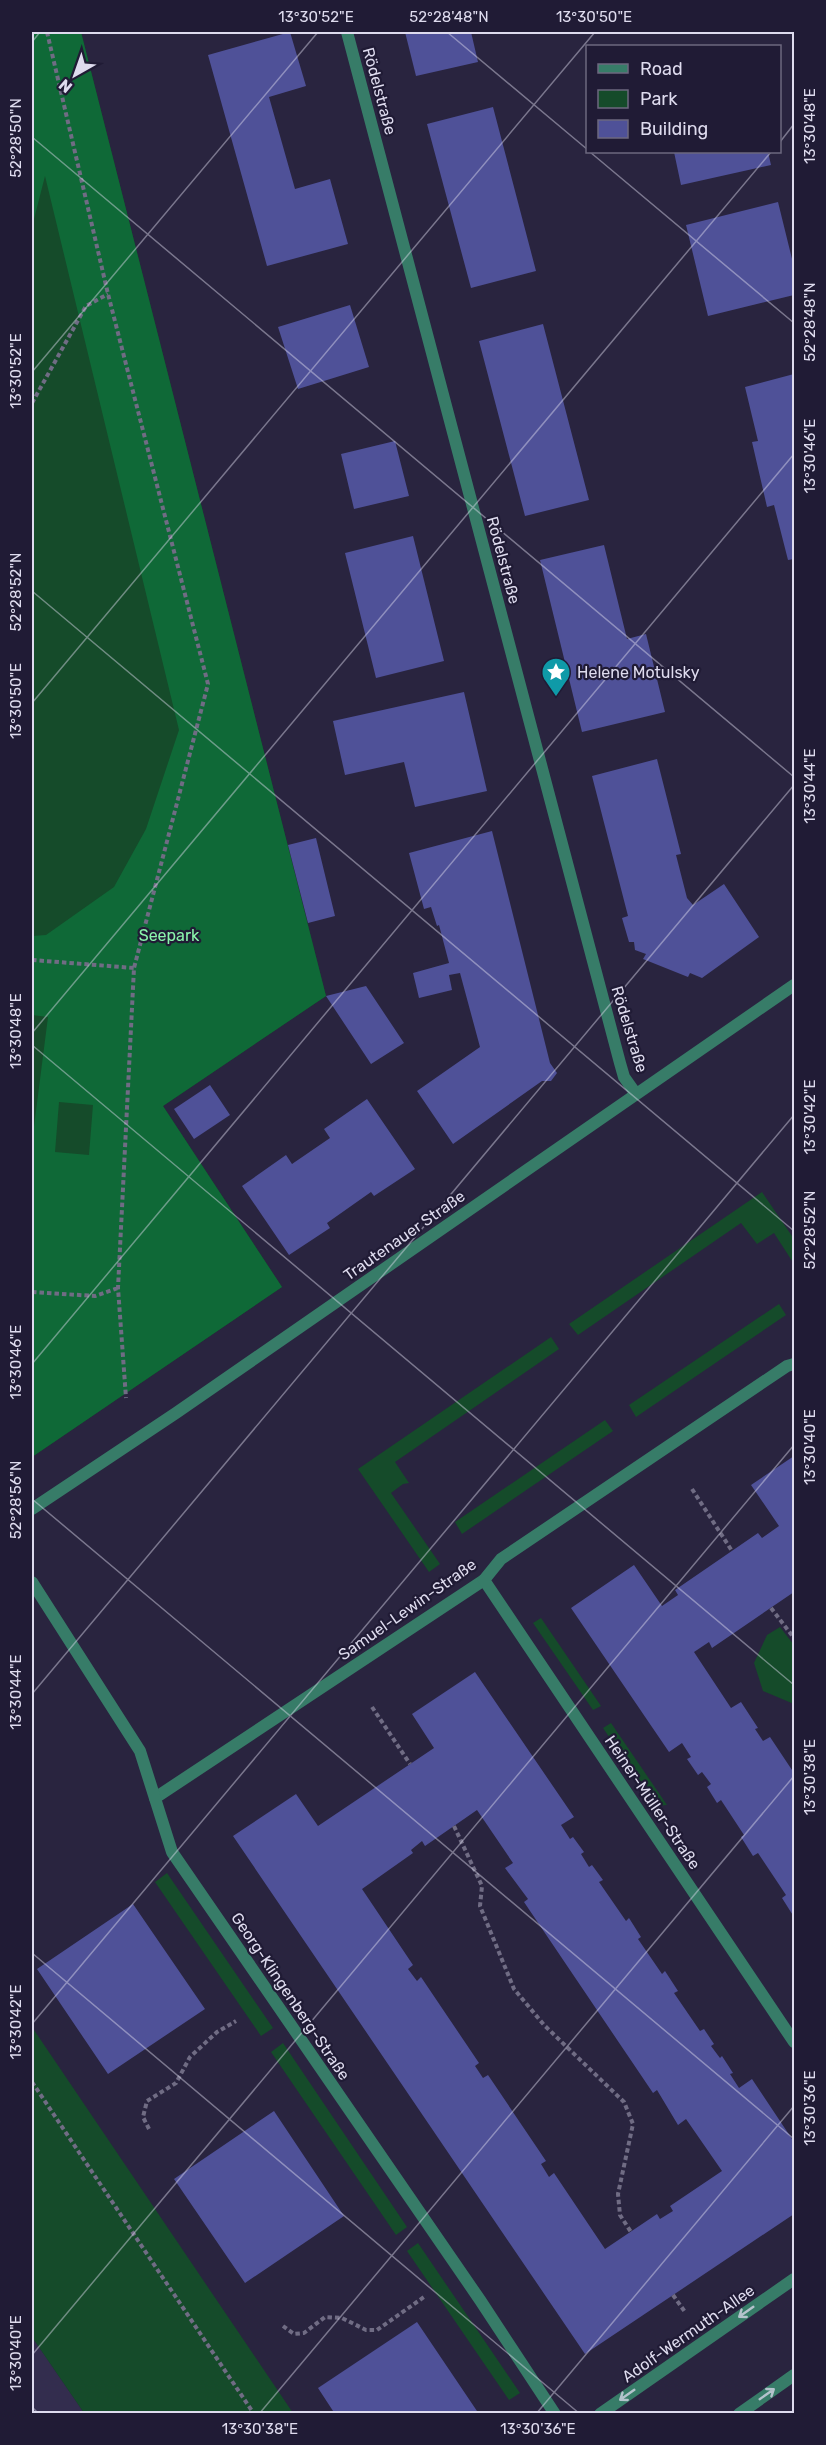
<svg xmlns="http://www.w3.org/2000/svg" width="826" height="2445" viewBox="0 0 826 2445" font-family="Rubik,sans-serif">
<rect width="100%" height="100%" fill="#29243f"/>
<path fill="#332d4e" d="M32 2337 84 2413H32Z"/>
<path fill="#154b2a" d="M32 32H81L326 996 163 1106 282 1287 32 1457Z
M762 1192 794 1239V1264L774 1233 757 1244 741 1223 578 1335 569 1324Z
M779 1304 786 1315 636 1417 629 1405Z
M551 1337 559 1349 395 1462 409 1483 403 1484 391 1493 440 1564 429 1572 358 1469Z
M605 1420 613 1431 462 1534 455 1522Z
M541 1618 601 1706 593 1710 533 1623Z
M780 1627 794 1645V1704L763 1691 754 1663 767 1635Z
M611 1723 667 1805 656 1806 603 1728Z
M167 1873 273 2028 261 2036 155 1882Z
M32 2027 293 2413H84L32 2337Z
M283 2043 407 2227 396 2235 271 2052Z
M418 2243 520 2393 509 2400 407 2251Z"/>
<path fill="#0f6937" fill-rule="evenodd" d="M32 32H81L326 996 163 1106 282 1287 32 1457V1142L48 1017 32 1015V936L46 935 114 887 146 829 179 730 45 176 32 227ZM59 1102 93 1105 89 1155 55 1152Z"/>
<path fill="#4f5198" fill-rule="evenodd" d="M290 32 306 86 269 97 295 189 330 179 348 244 267 266 208 55Z
M405 32H471L478 62 416 76Z
M493 107 536 271 471 288 427 124Z
M674 152H768L771 165 681 185Z
M778 202 794 267V295L708 316 686 225Z
M350 305 369 367 298 389 278 327Z
M543 324 589 500 525 516 479 341Z
M794 374V559L788 560 774 505 767 507 752 442 758 441 745 387Z
M395 441 409 496 354 509 341 454Z
M413 536 444 661 376 678 345 553Z
M604 545 627 639 646 634 665 712 582 732 540 560Z
M464 692 487 791 415 807 404 762 345 775 333 721Z
M657 759 681 854 676 855 687 898 693 905 724 884 759 937 702 978 690 973 688 977 643 959 646 954 635 950 634 942H629L622 918 628 916 592 776Z
M492 831 550 1063 557 1073 551 1081H542L453 1144 417 1091 480 1047 460 973 449 975 452 990 419 998 413 973 449 963 439 925 437 926 431 907 424 909 409 853Z
M316 838 335 916 308 923 288 845Z
M366 986 404 1043 371 1064 326 996Z
M210 1085 230 1115 194 1139 174 1109Z
M367 1099 415 1169 374 1196 371 1192 327 1223 330 1228 289 1255 242 1186 286 1155 292 1164 330 1138 324 1129Z
M794 1456V1592L712 1648 709 1642 694 1652 731 1708 741 1702 758 1728 755 1729 763 1741 770 1737 794 1773V1917L782 1898 786 1895 758 1853 753 1856 741 1837 744 1835 721 1800 717 1803 707 1787 711 1784 702 1772 698 1775 687 1759 691 1757 682 1743 669 1752 571 1608 634 1565 662 1606 678 1595 675 1590 758 1533 762 1538 779 1526 751 1485Z
M475 1672 574 1817 561 1825 570 1839 573 1837 584 1852 581 1854 589 1867 592 1865 603 1880 599 1882 626 1921 629 1918 641 1937 638 1939 662 1974 665 1971 678 1991 674 1993 700 2031 704 2029 714 2044 711 2046 720 2058 722 2056 733 2073 730 2074 739 2088 752 2079 794 2142V2214L585 2354 233 1836 296 1794 318 1826 434 1748 412 1714ZM477 1810 513 1863 505 1868 528 1899 524 1902 653 2093 657 2090 678 2125 686 2119 722 2171 670 2206 673 2211 660 2219 657 2214 605 2249 554 2173 549 2177 541 2164 546 2161 488 2075 483 2078 475 2066 479 2063 421 1977 417 1981 408 1969 413 1965 362 1889 413 1853 411 1850 422 1841 425 1846Z
M133 1904 205 2009 108 2074 37 1969Z
M274 2111 344 2216 245 2283 174 2179Z
M417 2322 479 2414H335L318 2388Z"/>
<g fill="none" stroke-linecap="round" stroke-linejoin="round">
<path stroke="#706c84" stroke-width="4" stroke-dasharray="4.5 3" stroke-linecap="butt" d="M47 32 108 294 208 684 134 968 118 1288 126 1398
M32 403 86 306 108 294
M32 960 134 968
M32 1292 95 1296 118 1288
M692 1489 732 1551
M771 1608 794 1638
M372 1707 410 1764
M454 1826 482 1886 480 1906 514 1989 544 2025 624 2102 633 2124 618 2194 620 2215 631 2232
M32 2082 254 2414
M149 2129 143 2117 147 2101 176 2083 190 2057 217 2032 236 2021
M673 2295 685 2312
M283 2326 294 2334 304 2333 325 2317 342 2318 366 2330H377L424 2297"/>
<path stroke="#377c68" stroke-width="12" d="M155 1798 484 1580"/>
<path stroke="#377c68" stroke-width="12" d="M347 32 620 1063 624 1077 636 1094
M794 1364 787 1366 501 1559 484 1580 794 2042
M32 1509 176 1413 794 985
M32 1582 140 1751 172 1852 480 2300 555 2414
M600 2414 794 2279
M739 2414 794 2375"/>
</g>
<defs><path id="oneway-shaft" d="M-6 0H5M1.5-3L5.5 0L1.5 3" fill="none" stroke-width="1.6" stroke-linecap="round" stroke-linejoin="round" transform="scale(1.5)"/></defs>
<g stroke="#b4c3cc">
<use href="#oneway-shaft" transform="translate(746 2312) rotate(145)"/>
<use href="#oneway-shaft" transform="translate(767 2394) rotate(-35)"/>
<use href="#oneway-shaft" transform="translate(627 2395) rotate(145)"/>
</g>
<path fill="none" stroke="#dedbee" stroke-width="1.5" stroke-opacity="0.45" d="M447 32 588 150M32 42 40 32M32 137 794 777M780 142 794 124M590 152 794 323M32 372 318 32M32 591 794 1231M32 703 595 32M32 1033 771 152M32 1045 794 1685M32 1364 794 454M32 1499 794 2139M32 1694 794 785M32 1953 580 2414M32 2024 794 1115M32 2355 794 1445M32 2407 39 2414M259 2414 794 1776M536 2414 794 2106"/>
<defs>
<g id="sight-pin" transform="scale(1.5)"><path d="M0 17L-7.5 6A9.5 9.5 0 1 1 7.5 6Z" fill="#0f9aa8" stroke="#201b35"/><path d="M0-6L1.8-2.2L6-1.7L2.9 1.2L3.7 5.4L0 3.3L-3.7 5.4L-2.9 1.2L-6-1.7L-1.8-2.2Z" fill="#fff"/></g>
</defs>
<g fill-rule="evenodd">
<use href="#sight-pin" x="556" y="672"/>
</g>
<g text-anchor="middle" stroke-width="4.5" stroke-linejoin="round" paint-order="stroke">
<g font-size="16" fill="#dedbee" stroke="#201b35">
<text transform="translate(380 91) rotate(75)" y="6">Rödelstraße</text>
<text transform="translate(504 560) rotate(75)" y="6">Rödelstraße</text>
<text transform="translate(630 1029) rotate(73)" y="6">Rödelstraße</text>
<text transform="translate(404 1235) rotate(-35)" y="6">Trautenauer Straße</text>
<text transform="translate(407 1609) rotate(-35)" y="6">Samuel-Lewin-Straße</text>
<text transform="translate(653 1802) rotate(56)" y="6">Heiner-Müller-Straße</text>
<text transform="translate(291 1996) rotate(56)" y="6">Georg-Klingenberg-Straße</text>
<text transform="translate(688 2333) rotate(-35)" y="6">Adolf-Wermuth-Allee</text>
</g>
<g font-size="16" fill="#dedbee" stroke="#201b35" text-anchor="start">
<text x="577" y="678">Helene Motulsky</text>
</g>
<g font-size="16" fill="#8af5ac" stroke="#201b35">
<text x="169" y="941">Seepark</text>
</g>
</g>
<rect width="826" height="2445" fill="none" stroke="#201b35" stroke-width="66"/>
<rect x="586" y="45" width="195" height="108" fill="#201b35" stroke="#6c687f" stroke-width="1.5"/>
<rect x="598" y="64" width="30" height="9" fill="#377c68" stroke="#6c687f" stroke-width="1.5"/>
<text x="640" y="75" font-size="18" fill="#dedbee">Road</text>
<rect x="598" y="90" width="30" height="18" fill="#154b2a" stroke="#6c687f" stroke-width="1.5"/>
<text x="640" y="105" font-size="18" fill="#dedbee">Park</text>
<rect x="598" y="120" width="30" height="18" fill="#4f5198" stroke="#6c687f" stroke-width="1.5"/>
<text x="640" y="135" font-size="18" fill="#dedbee">Building</text>
<g transform="translate(75 75) rotate(220)" stroke="#201b35" stroke-width="4.5" paint-order="stroke">
<path d="M0-4.5L10 22L0 15L-10 22Z" fill="#dedbee"/>
<text y="-9" font-size="16" font-weight="bold" text-anchor="middle" fill="#dedbee">N</text>
</g>
<rect x="33" y="33" width="760" height="2379" fill="none" stroke="#dedbee" stroke-width="2"/>
<g font-size="15" text-anchor="middle" fill="#dedbee">
<text x="316" y="22">13°30'52"E</text>
<text x="449" y="22">52°28'48"N</text>
<text x="594" y="22">13°30'50"E</text>
<text transform="translate(810 126) rotate(-90)" y="5">13°30'48"E</text>
<text transform="translate(16 138) rotate(-90)" y="5">52°28'50"N</text>
<text transform="translate(810 322) rotate(-90)" y="5">52°28'48"N</text>
<text transform="translate(16 371) rotate(-90)" y="5">13°30'52"E</text>
<text transform="translate(810 456) rotate(-90)" y="5">13°30'46"E</text>
<text transform="translate(16 592) rotate(-90)" y="5">52°28'52"N</text>
<text transform="translate(16 701) rotate(-90)" y="5">13°30'50"E</text>
<text transform="translate(810 786) rotate(-90)" y="5">13°30'44"E</text>
<text transform="translate(16 1031) rotate(-90)" y="5">13°30'48"E</text>
<text transform="translate(810 1117) rotate(-90)" y="5">13°30'42"E</text>
<text transform="translate(810 1230) rotate(-90)" y="5">52°28'52"N</text>
<text transform="translate(16 1362) rotate(-90)" y="5">13°30'46"E</text>
<text transform="translate(810 1447) rotate(-90)" y="5">13°30'40"E</text>
<text transform="translate(16 1500) rotate(-90)" y="5">52°28'56"N</text>
<text transform="translate(16 1692) rotate(-90)" y="5">13°30'44"E</text>
<text transform="translate(810 1777) rotate(-90)" y="5">13°30'38"E</text>
<text transform="translate(16 2022) rotate(-90)" y="5">13°30'42"E</text>
<text transform="translate(810 2108) rotate(-90)" y="5">13°30'36"E</text>
<text transform="translate(16 2353) rotate(-90)" y="5">13°30'40"E</text>
<text x="260" y="2434">13°30'38"E</text>
<text x="538" y="2434">13°30'36"E</text>
</g>
</svg>
